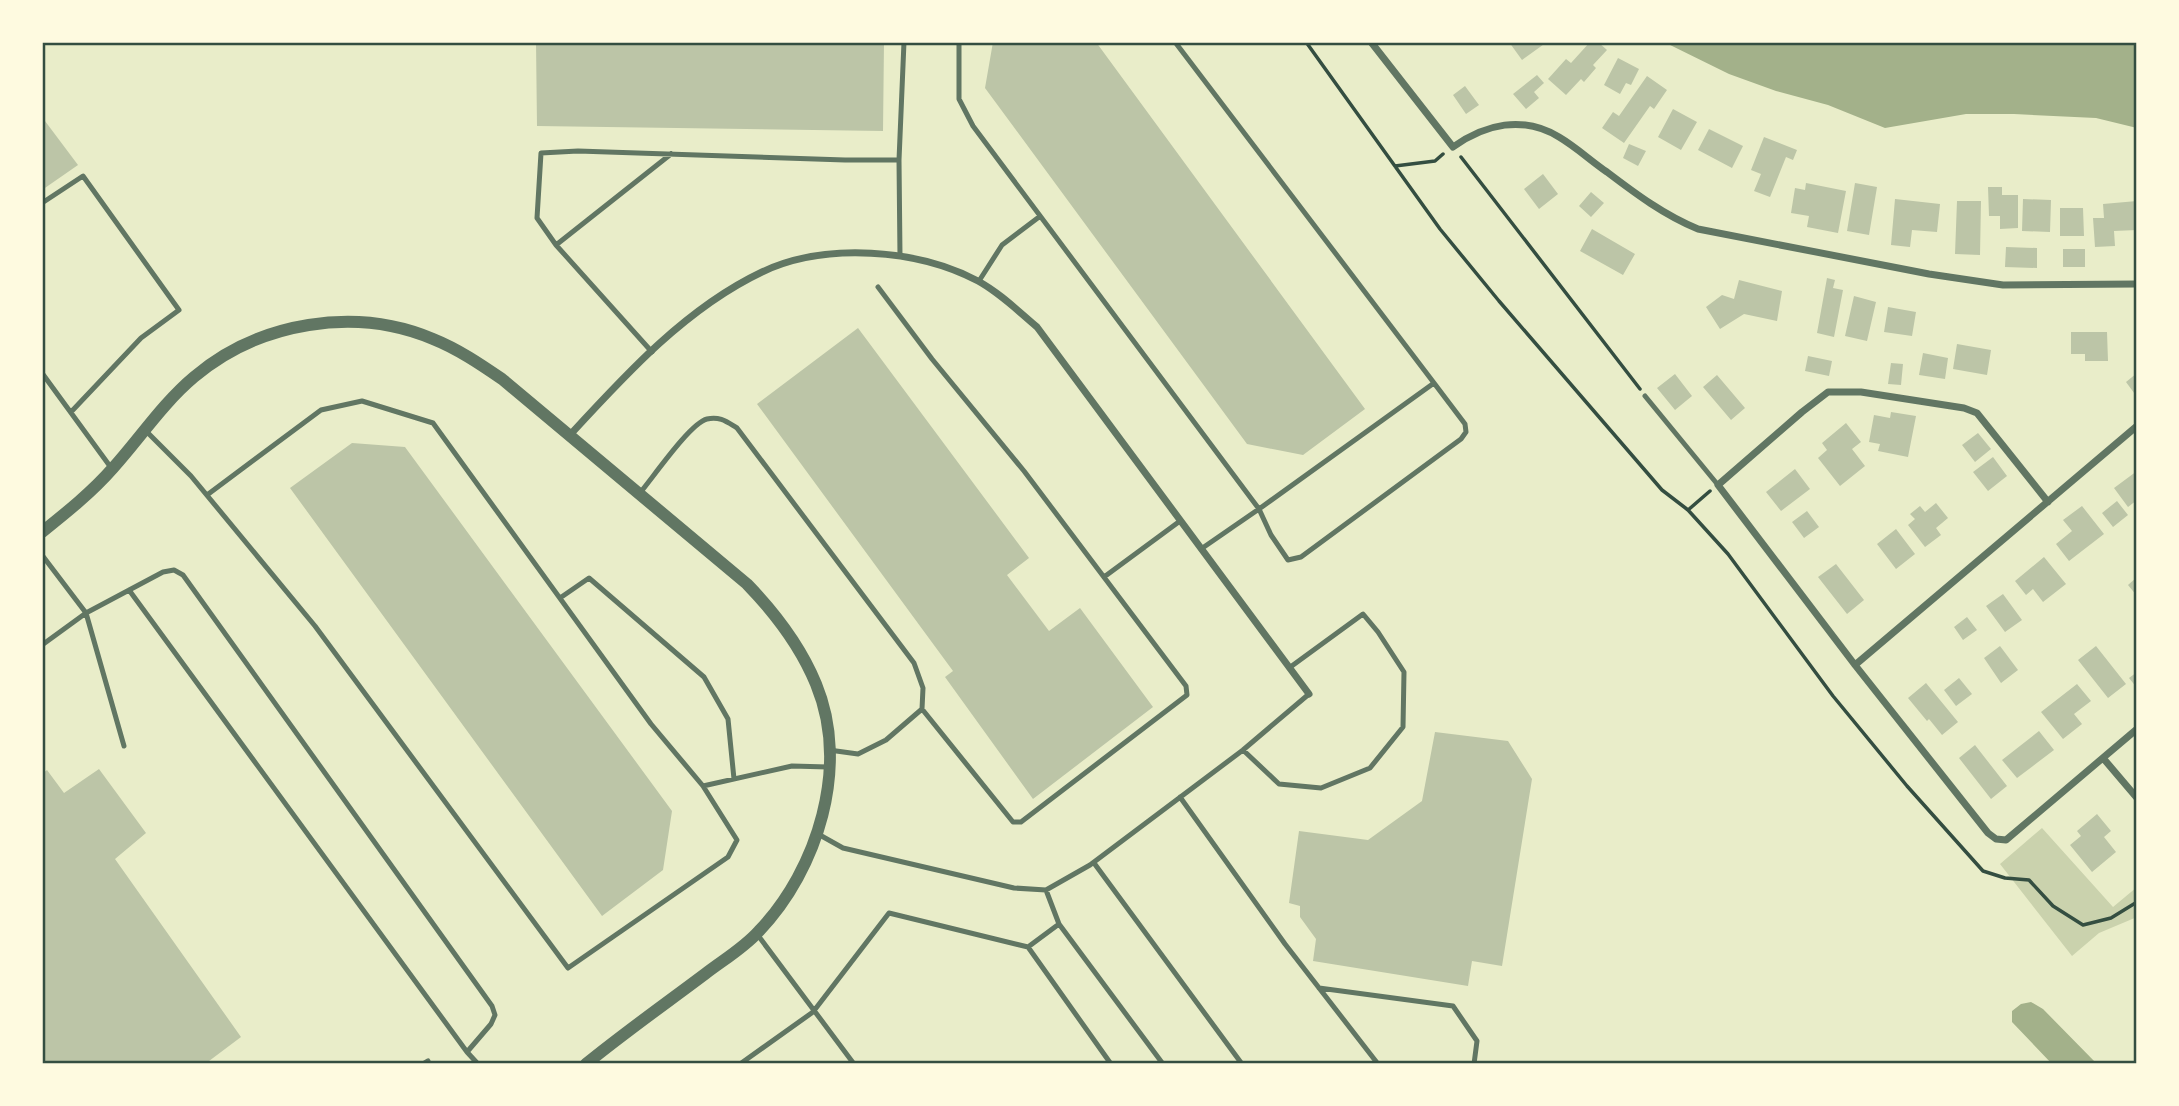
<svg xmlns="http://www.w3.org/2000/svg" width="2179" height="1106" viewBox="0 0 2179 1106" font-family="Signika,sans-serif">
<rect width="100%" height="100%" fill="#e9edc9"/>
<path fill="#cad2ad" d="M2042 828 2113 907 2137 887V917L2099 933 2072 956 2000 864Z"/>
<path fill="#a3b18a" d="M1664 42H2137V128L2096 118 2014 114H1966L1885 128 1828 105 1776 91 1729 74Z
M2031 1002 2043 1009 2097 1064H2052L2012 1022V1011L2021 1004Z"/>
<path fill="#bcc5a7" d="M536 42H884L883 131 537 126Z
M993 42H1096L1365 409 1303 455 1247 444 985 88Z
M1509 42H1547L1522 60Z
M1590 42H1598L1607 50 1593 65 1596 68 1584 82 1581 79 1566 95 1548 79 1566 59 1571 63Z
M1618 58 1639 69 1631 85 1626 83 1620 94 1604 85Z
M1537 75 1544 83 1534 92 1539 98 1526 109 1513 94Z
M1647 76 1667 90 1654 109 1650 106 1624 143 1602 128 1613 112 1619 116Z
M1465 86 1479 105 1466 114 1453 95Z
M1673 109 1697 122 1681 150 1658 137Z
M42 117 78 165 42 190Z
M1709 129 1743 146 1732 168 1698 150Z
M1764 137 1797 150 1793 160 1786 157 1770 197 1754 191 1761 174 1751 170Z
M1629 144 1646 151 1638 166 1623 158Z
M1543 174 1558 194 1539 209 1524 189Z
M1806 183 1846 191 1838 233 1807 227 1809 216 1791 213 1795 188 1805 190Z
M1855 183 1877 187 1869 235 1847 231Z
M1988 187H2002V195H2018V228L2000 229V216H1989Z
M1591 192 1604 203 1591 217 1579 206Z
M1895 199 1940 204 1937 232 1912 230 1910 247 1891 245Z
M2023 199 2051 200 2050 232 2022 231Z
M1957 201H1981L1980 255 1955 254Z
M2137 201V230L2114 231 2115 246 2095 247 2093 218H2104L2103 204Z
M2060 208H2083L2084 236H2060Z
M1592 229 1635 254 1623 275 1580 251Z
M2006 247 2037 248V268L2005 267Z
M2063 249H2085V267H2063Z
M1827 278 1835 280 1833 288 1843 290 1834 337 1817 333Z
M1739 280 1782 291 1777 321 1744 314 1720 329 1706 307 1722 295 1734 299Z
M1854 296 1876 302 1867 341 1845 336Z
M1888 307 1916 312 1912 336 1884 332Z
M858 328 1029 558 1007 575 1049 631 1080 608 1153 707 1033 799 945 677 953 671 757 404Z
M2071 332H2107L2108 361H2085V354H2071Z
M1957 344 1991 350 1987 375 1953 369Z
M1923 353 1948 358 1945 379 1919 375Z
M1808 356 1832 361 1829 376 1805 371Z
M1891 363 1903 364 1901 385 1888 384Z
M2137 373V397L2126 382Z
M1675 374 1692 396 1675 410 1657 388Z
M1717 375 1745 408 1731 420 1703 387Z
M1891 412 1916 416 1908 457 1878 451 1880 444 1869 442 1874 415 1890 418Z
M1846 423 1861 442 1852 449 1865 466 1840 486 1818 458 1827 450 1822 443Z
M1978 433 1991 449 1975 462 1962 445Z
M352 443 405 447 672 811 663 870 602 916 290 488Z
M1993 457 2007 476 1988 491 1973 472Z
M1795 469 1810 489 1781 511 1766 492Z
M2137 471V500L2128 507 2114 488Z
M2117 501 2128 515 2113 527 2102 513Z
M1936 503 1948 518 1936 528 1941 535 1925 547 1908 525 1915 519 1910 514 1920 506 1925 512Z
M2082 506 2104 534 2069 561 2056 544 2072 531 2063 520Z
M1807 511 1819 527 1804 538 1792 522Z
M1896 529 1915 554 1896 569 1877 544Z
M2044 557 2066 584 2043 602 2033 589 2026 595 2015 581Z
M1836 564 1864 600 1847 614 1818 577Z
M2137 577V596L2128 585Z
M2003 594 2022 620 2005 632 1986 606Z
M1967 617 1977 630 1963 640 1954 627Z
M2000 646 2018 670 2001 683 1984 658Z
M2096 646 2126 684 2108 698 2078 660Z
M2137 672V688L2129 678Z
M1959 678 1972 694 1956 706 1944 690Z
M1926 683 1958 722 1942 735 1929 719 1927 721 1908 698Z
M2077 684 2091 701 2074 714 2082 724 2063 739 2041 712Z
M2039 731 2054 750 2017 778 2002 760Z
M1435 732 1508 741 1532 779 1502 966 1472 961 1468 986 1313 961 1316 939 1300 917V906L1289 903 1299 831 1368 840 1422 801Z
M1975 745 2007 786 1991 799 1959 758Z
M99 769 146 833 115 859 241 1037 205 1064H42V774L47 770 64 793Z
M2097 814 2111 831 2104 837 2116 852 2092 872 2070 845 2081 836 2077 831Z"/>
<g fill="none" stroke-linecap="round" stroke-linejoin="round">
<path stroke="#344e41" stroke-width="3.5" d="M1306 42 1440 229 1499 301 1662 490 1688 510 1728 554 1833 696 1907 786 1983 871 2005 878 2029 880 2053 906 2083 925 2111 918 2137 902
M1461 157 1640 389
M1395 166 1435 161 1443 154
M1688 510 1710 491"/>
<path stroke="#617663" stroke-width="5" d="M959 42V99L973 126 1259 509 1434 383 1175 42
M899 160 900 256
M42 203 83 176 179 310 141 338 71 412
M556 245 671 154
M979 281 1002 245 1039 217
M878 287 932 359 1024 471 1186 686 1187 695 1021 822H1013L922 709
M652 352 556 245 537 218 541 153 578 151 845 160H899L904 42
M42 373 112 469
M1645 396 1718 485
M145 430 191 476 315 626 568 968 728 857 737 840 703 786 792 766 828 767
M639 494C652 479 690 423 707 419 720 416 727 422 737 428L914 663 923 688 922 709 886 740 858 754 829 750
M207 495 321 410 362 401 433 423 651 724 703 786
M1201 549 1259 509 1271 535 1288 560 1301 557 1461 439 1466 432 1465 424 1434 383
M42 555 86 613 163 572 174 570 183 575 492 1006 495 1015 491 1024 467 1052 478 1064
M1104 577 1180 521
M129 590 467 1052
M560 598 589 578 704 677 728 719 734 779
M42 645 86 613 124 746
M1243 750 1279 784 1321 788 1370 768 1403 727 1404 672 1378 632 1363 614 1289 668
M1180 797 1285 944 1378 1064
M818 834 843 848 1014 888 1046 890 1090 865 1243 750 1309 694
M1094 863 1242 1064
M1046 890 1059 924
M757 934 854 1064
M1028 947 1111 1064
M1319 988 1453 1006 1477 1041 1474 1064
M423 1064 428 1061
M740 1064 813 1012 889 913 1028 947 1059 924 1163 1064"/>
<path stroke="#617663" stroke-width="7" d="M1371 42 1453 147C1485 124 1523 115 1559 137 1576 147 1591 161 1607 172 1636 194 1664 215 1698 229L1929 274 2003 285 2137 284
M569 436C625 375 686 308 762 272 825 242 918 249 978 281 1000 293 1018 311 1037 327L1309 694
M2048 502 1977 413 1964 408 1861 392H1828L1802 412 1718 485 1855 665 1988 833 1996 839 2006 840 2137 729
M1855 665 2137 426
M2103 758 2137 798"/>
<path stroke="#617663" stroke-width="12" d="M42 532C67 512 92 492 113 468 140 438 163 403 194 377 259 322 355 306 433 339 458 349 480 364 502 379L747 584C776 614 800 645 816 684 850 766 818 869 759 931 744 948 723 960 705 974 665 1004 624 1033 586 1064"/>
</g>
<rect width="2179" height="1106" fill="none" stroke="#fefae0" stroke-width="88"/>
<rect x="44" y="44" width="2091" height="1018" fill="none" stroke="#344e41" stroke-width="2.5"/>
</svg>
